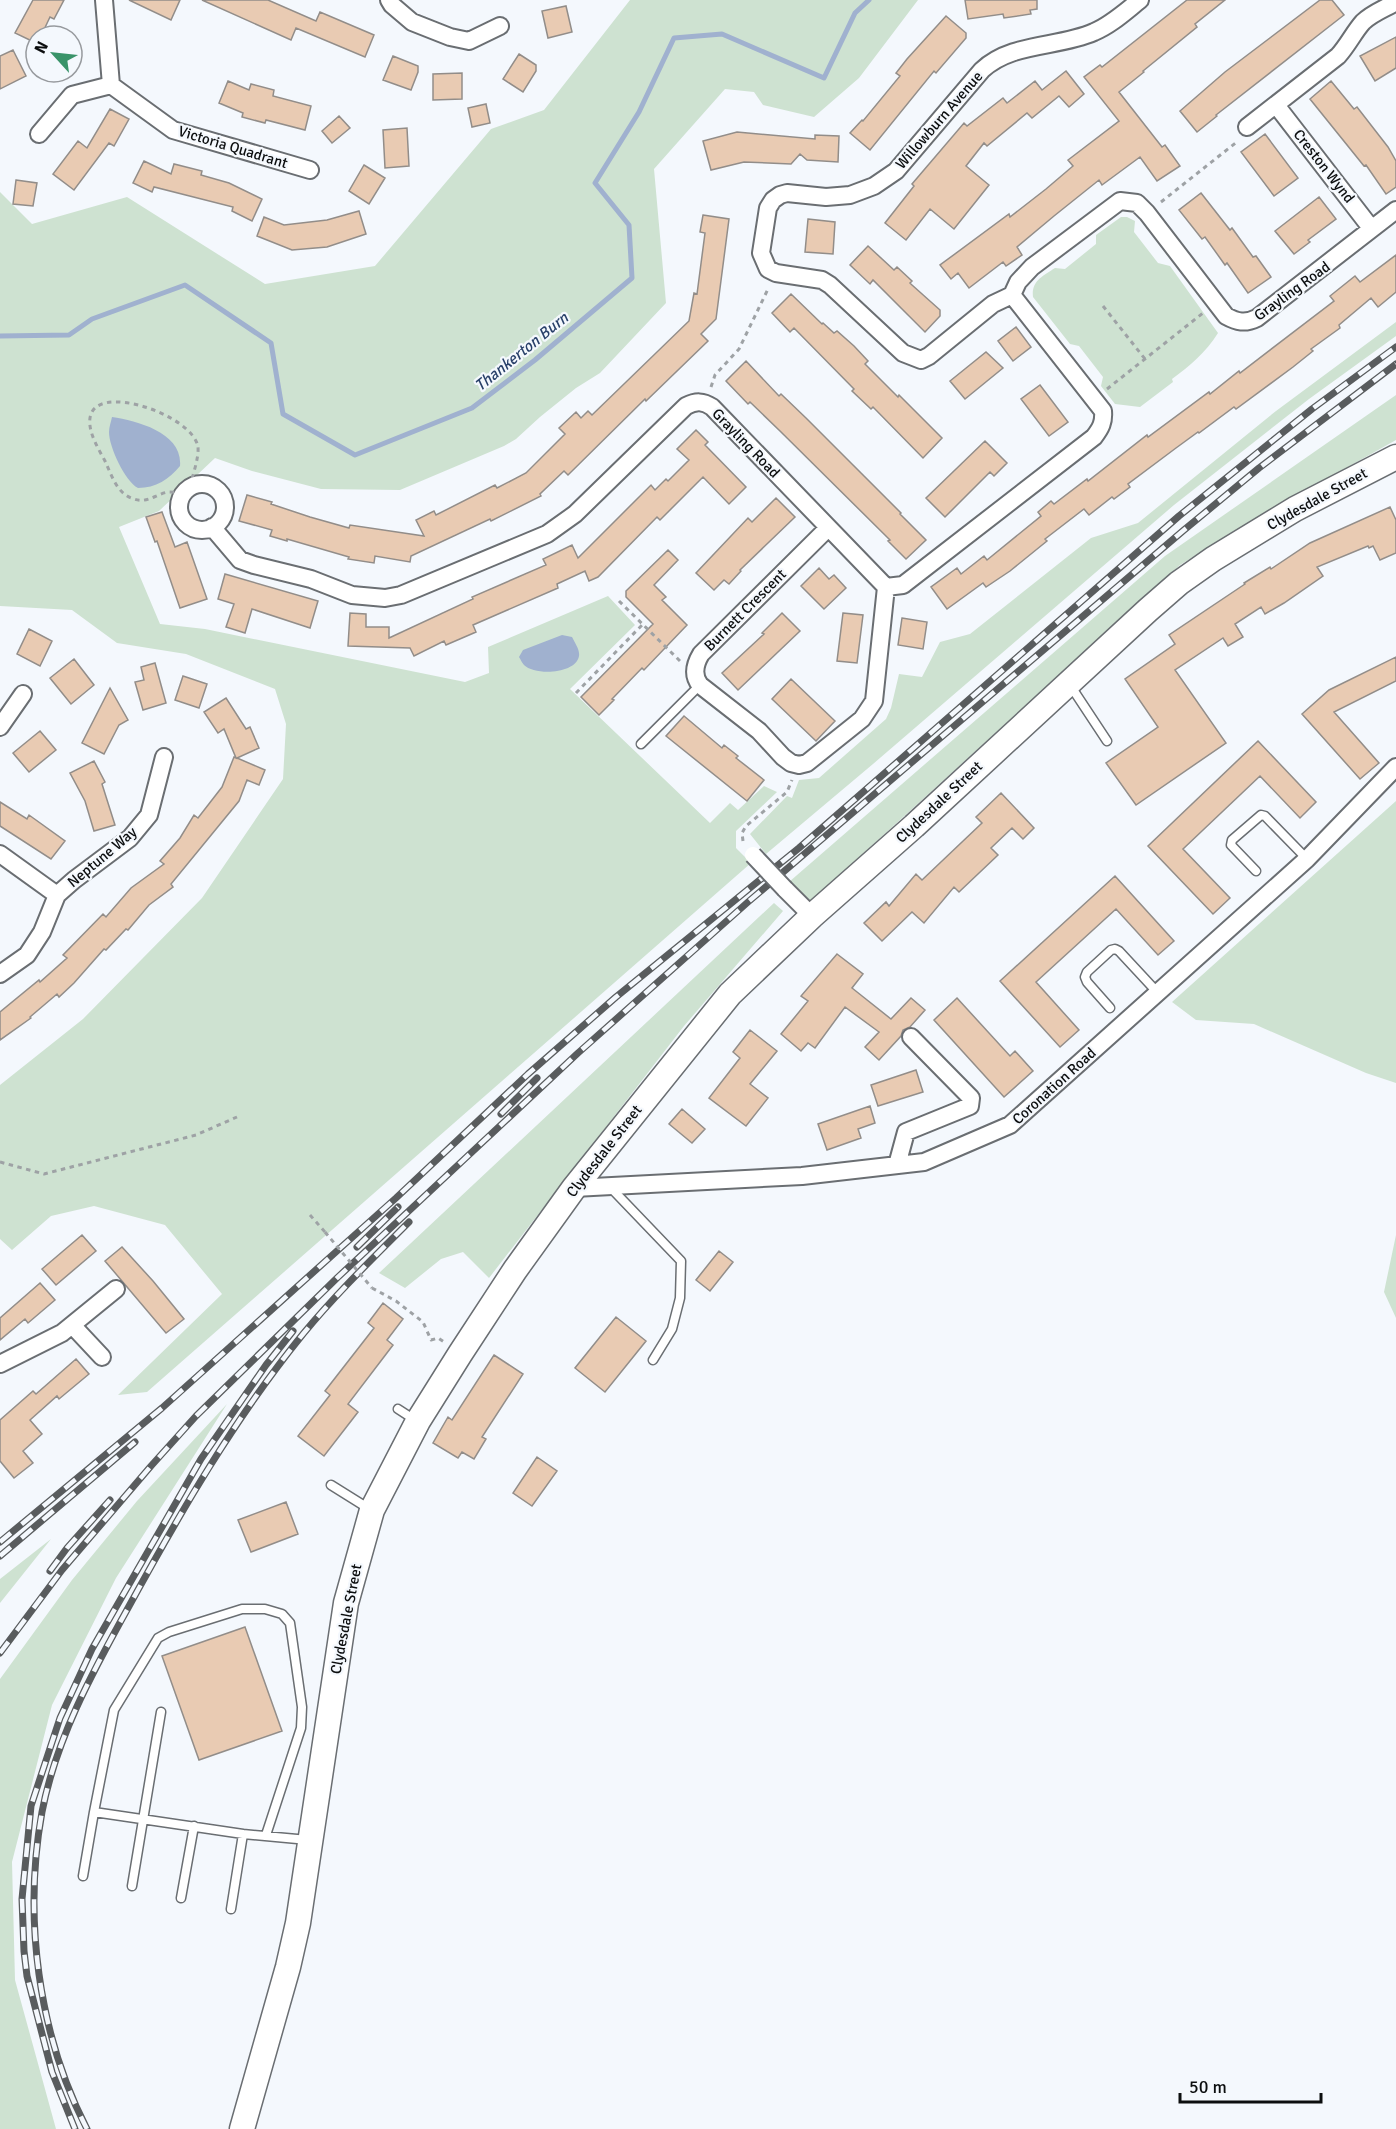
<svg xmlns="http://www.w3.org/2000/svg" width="1396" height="2129" viewBox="0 0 1396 2129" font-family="Signika,sans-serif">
<rect width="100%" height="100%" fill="#f4f8fd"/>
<path fill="#cee2d1" d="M630 0H918L859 78 814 117 763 105 754 92 725 89 654 169 666 303 600 373 576 388 540 417 516 439 504 446 400 490 321 489 252 471 215 458 159 511 119 527 160 624 205 629 465 682 489 673 488 647 608 596 635 625 570 689 710 823 730 803 738 810 764 786 777 792 736 831V848L751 863 147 1392 118 1395 222 1294 165 1225 94 1206 51 1216 12 1250 0 1239V1085L83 1019 202 898 283 779 286 724 275 689 186 654 117 643 72 610 0 606V192L32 224 127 197 265 284 375 266 491 129 544 110Z
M1121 217H1127L1135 221 1134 232 1158 263 1170 266 1218 333C1206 352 1190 366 1172 379L1173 382 1140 407 1115 404 1101 386 1103 377 1079 346 1070 344 1033 297C1031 281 1043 276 1055 268L1065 269 1096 244V235Z
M1396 322V336L1309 399 1174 505 873 764 766 854 750 834 787 796 792 798 799 780 819 778 886 719 891 708 899 674 922 677 940 642 970 634 1091 538 1138 523 1276 411Z
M1396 395V440L1239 528 1180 565 811 901 789 882 1165 556Z
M1396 801V1083L1366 1073 1254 1024 1196 1020 1172 1002Z
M774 903 783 911 684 1026 489 1278 463 1252 441 1259 405 1288 379 1273Z
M1396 1235V1318L1384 1292Z
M227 1404 116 1578 52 1705 12 1862 15 1980 56 2129H0V1679L72 1580 137 1501Z
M51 1539 0 1603V1579Z"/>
<path fill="#a0b1cf" d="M112 417C138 421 183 433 180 466 169 479 156 488 138 488 125 481 109 447 109 432 109 427 111 422 112 417Z
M562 635 572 637C575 643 580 650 579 656 576 674 535 676 524 665 522 663 521 660 519 657L523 650Z"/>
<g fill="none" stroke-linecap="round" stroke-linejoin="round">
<path stroke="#a0b1cf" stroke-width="5" d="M0 336 69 335 92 319 185 285 271 343 283 414 355 455 472 408 535 360 632 278 629 225 595 183 639 112 674 38 722 34 824 78 855 13 869 0"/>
</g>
<path fill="#e9cbb3" stroke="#928d89" stroke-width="1.5" d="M33 0H64L54 19 50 17 41 36H36V43L15 33Z
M129 0H180L171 20Z
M202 0H268L316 21 320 12 374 35 365 57 296 28 291 40Z
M965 0H1037V9L1030 10 1031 14 1004 18 1003 14 968 19Z
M1187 0H1225L1195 24 1197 27 1143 71 1144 72 1119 92 1162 147 1165 145 1180 166 1157 181 1140 157 1102 185 1099 180 1054 216 1017 247 1022 255 1006 266 1003 262 969 288 958 273 951 279 940 265 1009 214 1010 217 1046 189 1073 166 1068 160 1119 121 1084 77 1100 65 1102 67Z
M1320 0H1332L1344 15 1216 115 1217 116 1197 132 1180 111 1225 72Z
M566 6 572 32 548 38 542 11Z
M946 16 966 33V38L936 73 934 71 870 150 850 133 862 120 863 121 900 76 896 73 907 59Z
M1396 37V68L1375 81 1360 56Z
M13 50 26 76 0 89V56Z
M519 54 536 65V71L523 92 503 79Z
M393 56 418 66V72L411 90 383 80Z
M1066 71 1084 94 1069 107 1059 96 1032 118 1027 113 987 146 984 143 966 166 989 185 954 229 930 209 906 240 885 223 914 186 912 184 964 123 967 126 1003 98 1007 103 1035 81 1042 90Z
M462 73V99L433 100V74Z
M228 81 249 90 251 84 274 90 273 96 311 106 305 130 266 120 265 123 242 117 243 113 219 103Z
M1331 81 1354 109 1357 107 1388 147 1396 161V187L1386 194 1366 165 1364 166 1310 99Z
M486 104 490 123 472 127 468 108Z
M110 109 129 119 114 146 109 143 74 190 53 174 78 141 87 148Z
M339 116 350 128 332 143 322 131Z
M407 128 409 166 385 168 383 130Z
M737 132 815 139V135L839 136 838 162 807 160 800 154 791 164 744 162 711 170 703 141Z
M1265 134 1298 178 1274 196 1241 152Z
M144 161 171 174 174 164 202 171 201 175 229 183 262 199 252 221 232 211 233 207 154 187 152 192 133 183Z
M364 165 385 178 369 204 349 191Z
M16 180 37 183 33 206 13 204Z
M1201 193 1230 230 1232 228 1253 257 1256 256 1271 277 1248 293 1227 263 1225 265 1205 237 1202 239 1179 210Z
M1319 197 1336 219 1308 240 1310 242 1294 254 1275 231Z
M359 211 366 234 327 247 292 250 257 236 264 217 284 225 327 220Z
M703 215 729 219 716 319 701 334 708 341 646 401 645 399 568 475 564 471 540 494 541 496 491 521 490 519 411 556 410 562 375 556 374 563 348 559 349 557 287 539V541L270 536 272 530 239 521 247 495 272 502 271 504 310 517 349 528 350 525 424 536 416 520 434 511 436 515 495 485 497 488 526 473 565 434 559 428 576 412 581 418 588 411 592 415 689 321 694 293 697 294 705 233 700 232Z
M808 219 835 222 833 254 805 252Z
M868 246 894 270 897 267 912 281 910 283 912 285 940 310V316L925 332 873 280 870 284 850 265Z
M1396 255V292L1378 307 1371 298 1339 325 1340 328 1311 349 1313 351 1293 367 1236 409 1234 407 1199 433 1198 432 1176 448 1128 484 1130 487 1114 499 1112 497 1089 515 1084 509 1045 539 1047 541 1010 571 986 587 983 583 947 609 931 587 957 568 961 574 984 556 987 560 1041 516 1038 512 1051 501 1054 504 1087 479 1088 481 1147 435 1148 437 1209 392 1210 394 1239 371 1240 373 1334 301 1330 296 1355 276 1360 282Z
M791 294 822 324 823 323 834 333 837 331 854 346 868 361 865 364 898 397 899 395 942 438 923 458 873 407 871 409 852 391 854 389 794 328 790 332 772 313Z
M1016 327 1031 347 1013 361 998 341Z
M986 352 1003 368 965 399 950 381Z
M746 361 779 396 781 394 806 418 901 513 900 514 926 540 906 559 888 541 890 540 780 431 750 402 748 404 726 381Z
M1040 385 1068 422 1049 436 1021 399Z
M696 430 708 442 705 445 746 487 729 504 703 477 660 520 657 517 598 577 589 581 585 571 557 584 558 588 473 625 476 632 446 645 444 641 414 656 410 648 348 646 350 613 366 614V627H389V638L473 599 472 597 546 565 543 559 572 545 578 558 651 485 655 490 666 479 668 481 689 460 677 449Z
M985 441 1007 463 994 476 990 472 945 517 926 498Z
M776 498 795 517 740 570 741 571 729 584 724 580 714 590 696 573 748 518 752 522Z
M1390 507 1396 520V553L1380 560 1373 546 1369 548 1368 546 1317 567 1323 576 1284 603 1265 614 1261 607 1235 624 1243 637 1228 646 1223 638 1175 670 1226 743 1136 805 1106 763 1158 727 1125 679 1175 644 1169 635 1245 584 1244 583 1270 567 1271 569 1310 543Z
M162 512 175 547 187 542 207 599 180 608 157 541 155 542 146 517Z
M668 550 678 560 654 585 666 597 662 600 687 625 644 670 642 668 612 699 614 700 599 715 581 697 653 624 626 597V591Z
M819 568 829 579 834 575 846 588 824 609 801 586Z
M225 574 318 601 310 628 252 609 245 633 226 627 234 604 218 599Z
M782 613 800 631 738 690 722 673 764 634 762 633Z
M843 613 863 615 857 663 837 661Z
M902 618 927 622 923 649 898 645Z
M29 629 52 641 40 666 17 654Z
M1396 657V681L1334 712 1379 763 1360 779 1302 714 1329 690Z
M74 659 94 685 71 704 50 678Z
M155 663 166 703 143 710 135 682 144 680 141 667Z
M183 676 207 684 199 708 175 700Z
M791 679 835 721 816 741 772 699Z
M110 688 128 720 119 725 104 754 82 743Z
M226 698 246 729 250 727 259 748 237 758 265 770 259 785 247 780 239 801 171 884 173 887 149 905 128 930 126 929 106 950 104 949 74 983 59 997 57 994 30 1017 31 1018 0 1040V1012L39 980 40 982 67 958 63 955 103 914 106 917 131 888 164 864 160 861 180 838 194 815 198 818 222 787 234 757 236 758 224 729 218 733 204 712Z
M684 716 722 748 724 745 738 756 736 758 764 780 747 801 666 736Z
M40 731 56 750 29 772 13 753Z
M1258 741 1316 802 1300 818 1260 776 1183 849 1230 898 1213 914 1148 846Z
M94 761 105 782 102 784 115 825 94 831 85 801 70 773Z
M1001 793 1034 828 1023 839 1012 828 991 848 998 855 959 892 954 887 924 923 912 912 882 941 864 923 886 902 889 906 916 874 922 880 982 823 976 817Z
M0 802 27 819 29 815 65 841 51 859 0 826Z
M1115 876 1174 941 1158 955 1116 909 1036 982 1079 1030 1060 1047 1000 981Z
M837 954 863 974 852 988 891 1019 911 998 925 1010 910 1027 903 1030 901 1036 879 1060 865 1047 879 1032 845 1007 815 1048 808 1043 801 1051 781 1034 808 1001 801 996Z
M957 998 1010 1056 1015 1051 1033 1071 1004 1097 934 1020Z
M750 1030 777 1051 750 1084 768 1098 746 1126 709 1098 740 1058 733 1052Z
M916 1070 923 1092 878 1106 871 1085Z
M870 1106 875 1123 858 1129 861 1138 827 1150 818 1124Z
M682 1109 705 1129 692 1143 669 1124Z
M82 1235 96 1251 56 1285 42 1269Z
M122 1247 153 1281 184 1319 166 1333 105 1261Z
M719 1251 733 1262 710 1291 696 1280Z
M40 1283 55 1300 28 1323 25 1319 0 1340V1318Z
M383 1303 403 1319 387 1340 393 1345 348 1404 358 1412 324 1456 298 1436 330 1395 325 1391 374 1328 368 1323Z
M616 1317 646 1341 605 1392 575 1368Z
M494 1355 523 1374 482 1437 486 1439 474 1459 462 1452 458 1458 433 1443 448 1417 452 1420Z
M76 1359 89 1374 59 1399 57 1396 30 1420 42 1434 23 1451 33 1463 14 1478 0 1461V1420L33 1391 36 1394Z
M537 1457 557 1471 532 1506 513 1493Z
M286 1502 298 1534 251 1552 238 1520Z
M245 1627 282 1731 199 1760 162 1656Z"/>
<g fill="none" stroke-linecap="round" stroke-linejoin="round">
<g stroke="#6a6e72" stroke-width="11">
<path id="service" d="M1070 685 1107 741
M641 744 700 685
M1256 871 1231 845 1232 840 1261 815 1265 816 1307 859
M1110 1008 1087 982 1085 977 1087 972 1111 950 1115 949 1119 951 1158 993
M611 1188 681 1261 680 1298 672 1329 653 1360
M398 1409 415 1420
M331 1485 371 1510
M266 1835 301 1728 302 1707 290 1623 282 1614 265 1609H242L169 1632 158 1638 114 1710 94 1812 243 1834 308 1840
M83 1876 94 1812
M132 1886 161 1712
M181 1898 194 1826
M231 1909 243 1834"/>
</g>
<g stroke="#6a6e72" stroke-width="20">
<path id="minor" d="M104 0 111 85 173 130 310 170
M389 0 392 5 412 22 450 37 469 41 500 26
M1140 0C1126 11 1111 25 1094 32 1058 48 1012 42 982 70L896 171 874 186 850 195 826 197 787 193 780 195 773 200 768 208 761 253 768 269 776 273 822 280 830 285 903 353 921 360 929 356 993 304 1012 295 1018 282 1032 267 1120 201 1137 203 1147 213 1226 316C1237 322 1245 324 1257 318L1396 210
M1276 105 1371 228
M1247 127 1338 56C1348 45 1354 32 1363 22 1372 13 1386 8 1396 2
M39 134 72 95 111 85
M179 507a23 23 0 1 1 46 0a23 23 0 1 1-46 0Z
M212 527 240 560 254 565 311 579 352 595 385 598 401 595 547 534 575 514 686 406C696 401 703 401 712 407L886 587 903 585 1094 437C1101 428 1104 422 1103 411L1012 295
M828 528 701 654C695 664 692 675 700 685L759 731 783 757 791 763 799 765 807 763 862 719 874 701 886 587
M0 727 23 694
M0 854 57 895
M785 889 812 916
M0 974 27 955 42 932 57 895 74 880 130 838 149 815 164 757
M897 1165 906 1132 970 1106 971 1098 911 1037
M574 1188 802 1176 924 1162 1010 1125 1307 859 1396 767
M72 1325 102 1357
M0 1364 62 1333 116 1289"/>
</g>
<g stroke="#6a6e72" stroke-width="27">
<path id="secondary" d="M242 2129 288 1967 298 1923 346 1603 372 1510 418 1421 460 1354 515 1270 574 1188 730 994 812 916 914 826 1148 610 1179 583 1213 559 1295 509 1396 457"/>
</g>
<path stroke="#9ea2a5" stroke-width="3" stroke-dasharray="4.5 4.5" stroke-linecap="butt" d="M1161 202 1238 141
M1103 306 1145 359
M711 387 715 375 739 349 769 287
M1107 389 1203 313
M183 494C179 493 174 492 169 492 157 493 148 504 134 499 117 494 112 476 105 461 98 448 88 432 90 418 95 381 193 415 198 447 199 459 192 476 190 488
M619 601 680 661
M576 693 643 624
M743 841 742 833 746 826 787 792 792 780
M0 1162 44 1174 196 1135 237 1117
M310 1215 325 1232
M372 1288 396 1301 423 1322 431 1340 438 1338 444 1342"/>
<use href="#service" stroke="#fff" stroke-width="8"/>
<use href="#minor" stroke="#fff" stroke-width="16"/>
<use href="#secondary" stroke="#fff" stroke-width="24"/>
<g stroke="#595c5e" stroke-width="7">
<path id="rail" d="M501 1114 537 1078
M357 1247 398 1207
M0 1542 162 1408 396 1198 528 1074 616 997 799 848 1179 516 1312 409 1396 347
M0 1556 135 1442
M50 1571 67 1548 110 1500
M0 1653 62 1570 151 1466 196 1416 337 1278 578 1053 748 902 1184 530 1259 468 1396 364
M75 2129 52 2072 27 1976 24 1951 22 1899 31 1806 60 1718 92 1649 201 1459 266 1365 293 1331
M87 2129C38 2034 23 1917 42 1812 56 1739 92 1673 128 1608 180 1513 234 1419 303 1334 336 1294 373 1258 409 1222"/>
</g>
<use href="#rail" stroke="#f4f8fd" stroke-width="4.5" stroke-dasharray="14" stroke-linecap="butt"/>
<g stroke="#6a6e72" stroke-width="20" stroke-linecap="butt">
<path id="minor-bridge" d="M753 855 785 889"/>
</g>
<path stroke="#9ea2a5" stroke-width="3" stroke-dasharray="4.5 4.5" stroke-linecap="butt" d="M325 1232 372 1288"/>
<use href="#minor-bridge" stroke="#fff" stroke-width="16"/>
</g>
<g text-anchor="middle" stroke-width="4.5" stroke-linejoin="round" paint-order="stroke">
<g font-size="15" fill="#0c0e0f" stroke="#f4f8fd">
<text transform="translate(939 120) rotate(-49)" y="5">Willowburn Avenue</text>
<text transform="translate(233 147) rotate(17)" y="5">Victoria Quadrant</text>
<text transform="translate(1324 166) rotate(52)" y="5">Creston Wynd</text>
<text transform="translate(1292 291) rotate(-36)" y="5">Grayling Road</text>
<text transform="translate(746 443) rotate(46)" y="5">Grayling Road</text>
<text transform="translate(1317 499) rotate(-29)" y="5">Clydesdale Street</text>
<text transform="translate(745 610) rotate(-45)" y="5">Burnett Crescent</text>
<text transform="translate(939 802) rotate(-43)" y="5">Clydesdale Street</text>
<text transform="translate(102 857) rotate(-40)" y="5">Neptune Way</text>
<text transform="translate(1054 1086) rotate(-42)" y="5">Coronation Road</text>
<text transform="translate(604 1151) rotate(-52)" y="5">Clydesdale Street</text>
<text transform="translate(346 1619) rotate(-79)" y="5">Clydesdale Street</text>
</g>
<g font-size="16" font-style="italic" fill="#284069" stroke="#f4f8fd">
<text transform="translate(521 351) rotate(-39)" y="6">Thankerton Burn</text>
</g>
</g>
<g transform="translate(54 54) rotate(297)"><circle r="28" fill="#f4f8fd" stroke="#979a9e" stroke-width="1.5"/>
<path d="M0-4.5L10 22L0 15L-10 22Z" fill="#399369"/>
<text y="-9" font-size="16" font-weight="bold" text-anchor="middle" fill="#0c0e0f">N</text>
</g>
<path d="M1180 2093v9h141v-9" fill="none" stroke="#0c0e0f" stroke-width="3"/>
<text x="1189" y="2093" font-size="18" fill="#0c0e0f" stroke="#f4f8fd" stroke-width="4.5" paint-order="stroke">50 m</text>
</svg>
